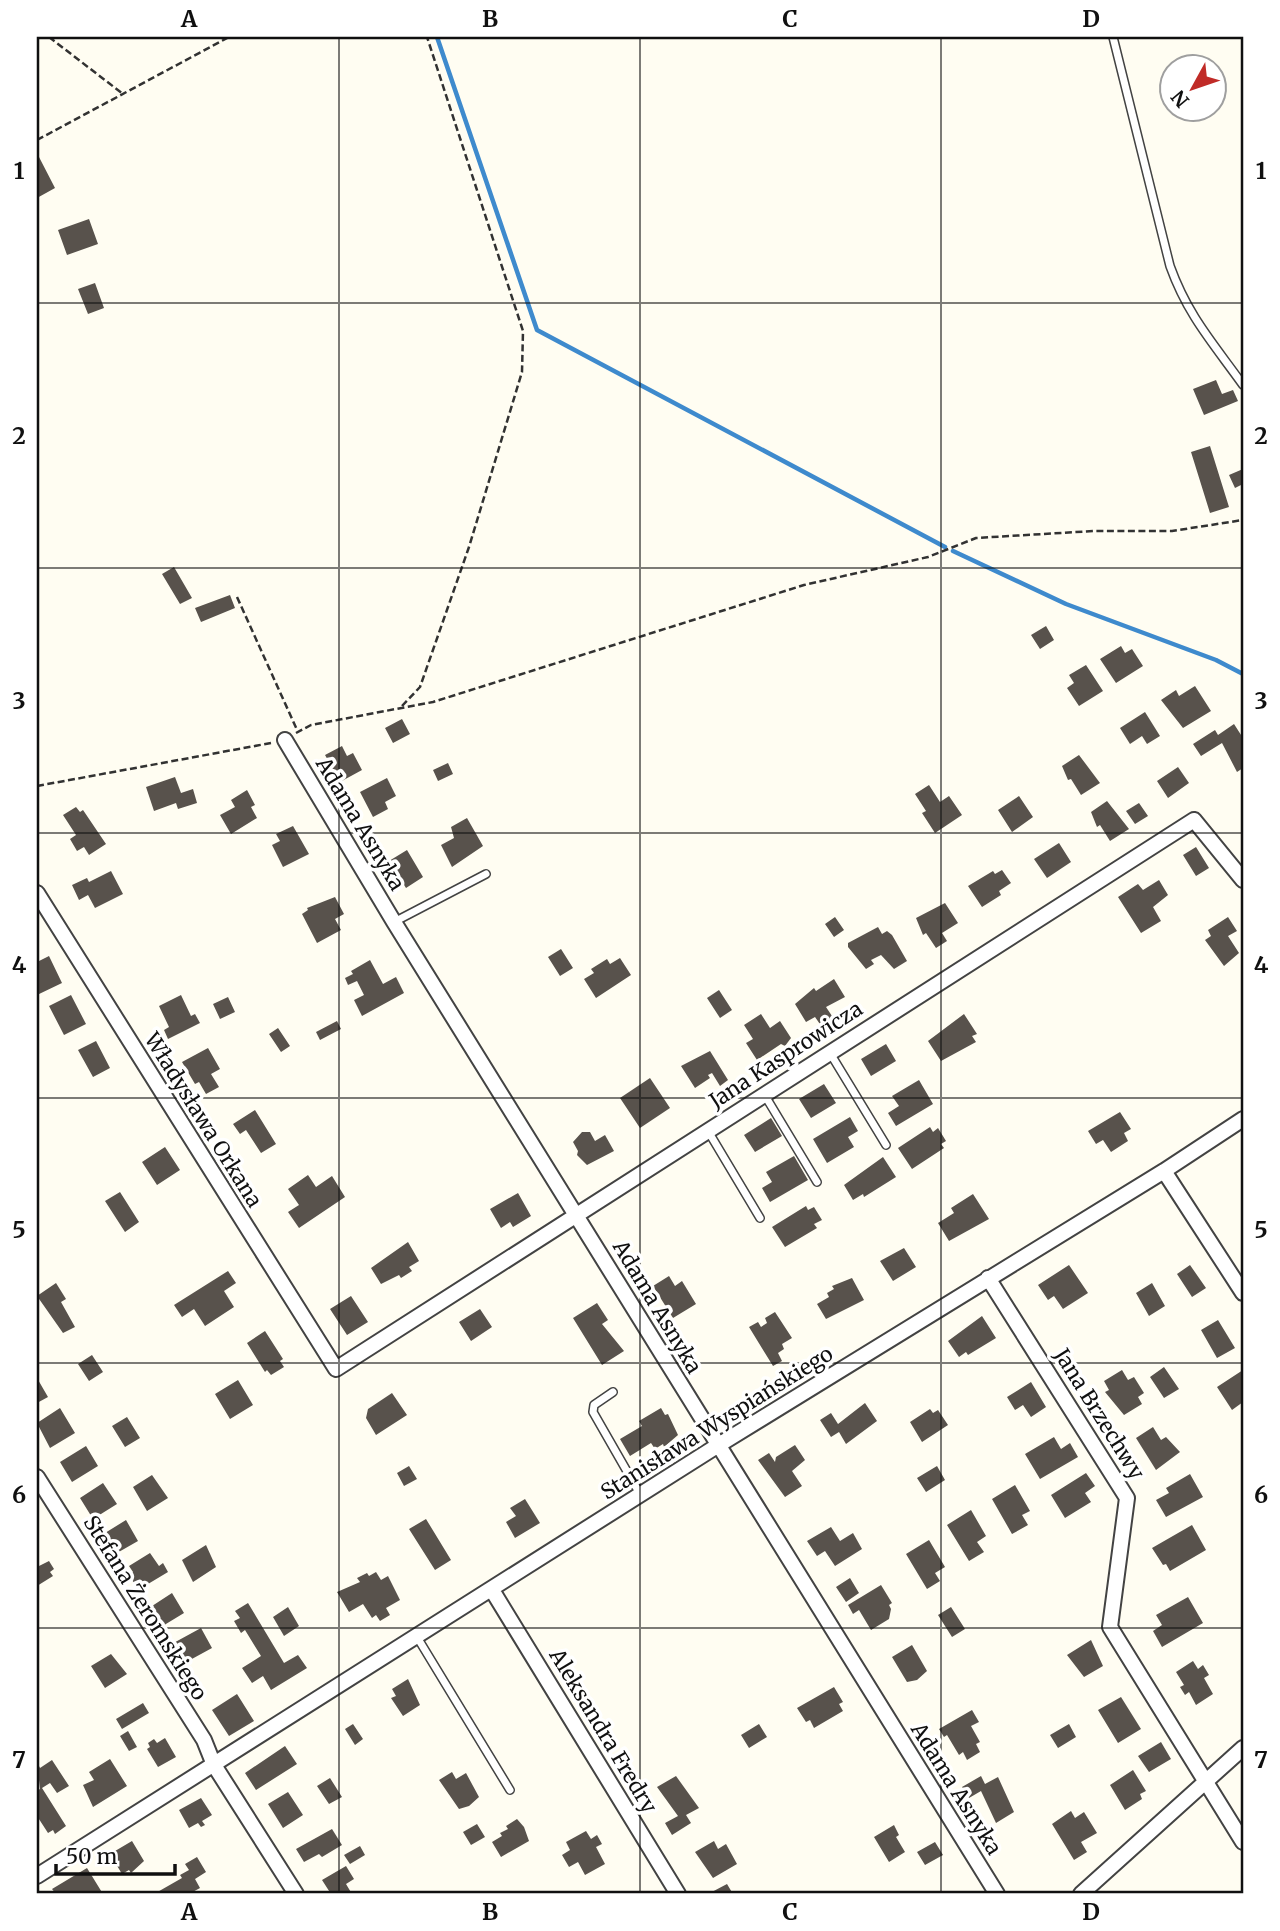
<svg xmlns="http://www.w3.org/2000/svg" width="1280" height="1931" viewBox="0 0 1280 1931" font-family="Merriweather,serif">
<rect width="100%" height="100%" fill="#fffdf2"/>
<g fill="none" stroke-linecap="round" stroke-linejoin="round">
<path stroke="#3e8acd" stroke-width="4.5" d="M437 37 537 330 945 547
M953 551 1066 604 1216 660 1243 674"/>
</g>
<path fill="#58524c" d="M39 157 55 188 37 198V158Z
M89 219 98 244 67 255 58 230Z
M95 283 104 308 88 314 78 289Z
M1216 380 1222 394 1233 390 1238 401 1204 415 1193 389Z
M1210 446 1229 507 1210 513 1191 452Z
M1243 469V484L1235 488 1229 475Z
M174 567 192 598 180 604 162 574Z
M230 595 235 608 201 622 195 608Z
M1046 626 1054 640 1040 649 1031 635Z
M1121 646 1125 653 1132 649 1143 666 1116 683 1100 659Z
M1086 665 1103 691 1079 706 1067 688 1074 683 1069 675Z
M1195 686 1211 711 1183 728 1161 700 1176 690 1179 696Z
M1145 712 1160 736 1147 744 1142 736 1130 744 1120 728Z
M402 719 410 734 393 743 385 728Z
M1234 724 1243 738V768L1237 772 1222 743 1201 756 1193 744 1215 730 1218 735Z
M342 746 347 756 353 753 362 770 340 782 326 763 329 762 325 755Z
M1079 755 1100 783 1081 795 1071 779 1068 780 1062 766Z
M448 763 453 774 438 781 433 770Z
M1178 767 1189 783 1168 798 1157 781Z
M175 777 181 793 193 789 197 803 178 809 176 803 154 811 146 787Z
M387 778 396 796 385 802 388 809 373 817 360 792Z
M929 785 940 802 949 796 962 815 935 833 922 813 926 811 915 794Z
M247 790 255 805 251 807 257 818 231 834 220 815 235 807 231 800Z
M1019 796 1033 817 1012 832 998 810Z
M1107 801 1129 829 1110 841 1100 825 1097 827 1091 812Z
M1139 803 1148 816 1135 824 1126 811Z
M76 807 80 812 83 810 106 844 89 855 84 847 77 851 70 839 76 835 63 815Z
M467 818 483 846 452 867 441 845 454 838 451 827Z
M293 826 309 854 283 867 272 845 280 841 276 834Z
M1059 843 1071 862 1047 878 1034 859Z
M1196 847 1209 868 1196 876 1183 855Z
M407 850 423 877 406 888 389 861Z
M1002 870 1011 883 999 891 1001 895 982 907 968 886 993 871 995 874Z
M111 871 123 894 95 908 88 895 79 900 72 885 87 878 89 882Z
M1159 880 1168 895 1153 907 1161 921 1141 933 1118 897 1138 884 1143 890Z
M335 897 344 914 335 919 341 930 317 943 302 914 308 910 307 908Z
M945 903 958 923 942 933 947 941 936 948 926 933 923 935 916 918Z
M835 917 844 930 834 937 825 924Z
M1228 917 1237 931 1228 936 1239 953 1224 966 1205 940 1211 936 1208 930Z
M878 927 882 934 887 931 892 935 907 961 894 969 881 955 871 960 874 964 866 969 848 947V943Z
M561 949 573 968 560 976 548 957Z
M49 956 62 983 37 995V962Z
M620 958 631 975 596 998 584 979 594 973 591 969 607 959 610 964Z
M370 960 383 984 396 977 404 993 362 1016 354 1000 364 995 357 981 348 985 345 978 353 974 351 971Z
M834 979 845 997 826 1007 834 1019 822 1027 815 1017 806 1022 795 1004 814 988 816 991Z
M719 990 732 1010 720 1018 707 998Z
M71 995 86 1024 64 1035 49 1006Z
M181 995 191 1016 195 1014 200 1023 168 1039 164 1030 169 1027 159 1006Z
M228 997 235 1012 220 1019 213 1004Z
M761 1014 770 1028 780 1021 791 1038 785 1046 781 1044 757 1060 746 1043 753 1039 744 1025Z
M964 1014 977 1034 972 1036 976 1042 941 1061 928 1041Z
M337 1021 341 1029 320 1040 316 1032Z
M278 1028 290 1046 281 1052 269 1034Z
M96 1041 110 1068 93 1077 78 1050Z
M886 1044 896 1061 871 1076 861 1059Z
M208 1048 220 1069 211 1074 219 1087 206 1094 199 1082 195 1084 182 1062Z
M710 1051 728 1080 720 1086 712 1073 708 1075 710 1078 695 1088 681 1066Z
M650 1078 670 1108 640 1128 620 1098Z
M919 1080 933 1104 896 1126 888 1113 899 1106 892 1096Z
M824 1084 836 1103 811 1118 799 1099Z
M255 1110 276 1144 261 1153 246 1130 240 1134 233 1124Z
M1120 1112 1131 1129 1124 1133 1128 1141 1111 1152 1103 1140 1096 1144 1088 1131Z
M850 1117 858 1131 848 1137 854 1147 827 1163 813 1139Z
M771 1118 782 1136 755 1152 744 1135Z
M930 1127 933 1132 938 1128 946 1141 941 1144 944 1148 912 1169 898 1148Z
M582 1132H590L595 1141 605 1135 614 1151 587 1165 577 1155 578 1151 573 1142Z
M165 1147 180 1170 157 1185 142 1162Z
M794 1156 808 1180 770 1202 762 1188 772 1182 766 1172Z
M883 1157 896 1177 864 1197 863 1194 853 1200 844 1185Z
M308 1175 316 1187 332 1176 345 1197 299 1228 288 1212 299 1205 288 1189Z
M120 1192 139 1222 125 1232 105 1201Z
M518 1193 531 1216 513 1227 510 1222 501 1228 490 1209Z
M973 1194 989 1219 949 1241 938 1223 954 1213 951 1208Z
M806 1206 808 1210 814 1207 822 1220 814 1224 817 1228 785 1247 772 1227Z
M408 1242 419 1261 409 1267 412 1271 401 1278 399 1275 381 1284 371 1268Z
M904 1248 916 1267 893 1281 880 1261Z
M1069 1265 1088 1293 1063 1309 1054 1296 1048 1300 1038 1285Z
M1190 1265 1206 1288 1192 1297 1177 1274Z
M228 1271 236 1283 224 1291 234 1307 205 1326 194 1309 182 1317 174 1305Z
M669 1276 675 1286 682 1281 696 1304 673 1318 653 1286Z
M852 1278 864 1300 826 1319 817 1304 829 1297 827 1293 834 1289 832 1286Z
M56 1283 66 1299 61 1302 75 1327 63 1333 37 1296Z
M1152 1283 1165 1306 1149 1316 1136 1293Z
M351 1296 368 1322 347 1335 330 1309Z
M597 1303 608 1320 602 1324 624 1351 602 1365 573 1318Z
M480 1309 492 1327 471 1341 459 1322Z
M775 1312 792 1338 782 1344 784 1349 778 1353 782 1361 773 1366 749 1327 758 1322 761 1327 767 1323 765 1318Z
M982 1316 996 1338 968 1355 966 1352 959 1357 948 1341Z
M1218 1320 1235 1348 1217 1358 1201 1330Z
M265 1331 283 1359 280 1361 284 1367 271 1375 267 1370 265 1372 247 1343Z
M92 1355 103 1372 89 1381 78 1364Z
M1164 1367 1179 1389 1164 1398 1150 1377Z
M1122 1370 1128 1380 1134 1377 1144 1393 1138 1397 1142 1404 1124 1415 1105 1392 1109 1390 1104 1381Z
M1243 1370V1402L1232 1410 1217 1387Z
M37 1378 48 1397 37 1403Z
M238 1380 253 1405 230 1419 215 1394Z
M1031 1382 1046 1407 1031 1417 1023 1405 1015 1410 1007 1397Z
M392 1393 407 1415 376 1435 366 1418 368 1409Z
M865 1403 877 1421 846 1444 839 1432 831 1437 820 1420 831 1413 838 1424Z
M60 1408 75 1433 50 1448 37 1423Z
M661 1408 665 1415 668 1414 678 1435 664 1447 663 1444 655 1449 651 1443 630 1456 620 1439 642 1426 639 1421Z
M930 1409 933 1413 938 1410 948 1425 922 1442 910 1422Z
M127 1417 140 1438 125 1447 112 1426Z
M1153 1427 1161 1440 1166 1437 1180 1452 1156 1470 1136 1438Z
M1054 1437 1061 1449 1070 1443 1078 1457 1040 1479 1025 1454Z
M795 1445 805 1460 792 1471 802 1486 785 1497 758 1460 769 1453 775 1462 776 1457Z
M86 1446 98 1466 72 1482 60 1462Z
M409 1466 417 1479 404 1486 397 1473Z
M937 1466 945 1480 926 1492 917 1478Z
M1086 1473 1095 1486 1085 1493 1091 1502 1065 1518 1051 1495Z
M1190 1474 1203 1497 1166 1517 1156 1500 1169 1493 1166 1488Z
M152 1475 168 1498 147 1511 133 1487Z
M103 1483 117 1504 93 1519 80 1498Z
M1015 1485 1030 1511 1022 1515 1028 1525 1012 1534 992 1499Z
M525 1499 540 1523 515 1538 506 1522 516 1516 510 1508Z
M971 1510 986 1536 977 1542 984 1552 969 1561 947 1525Z
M426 1519 451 1560 435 1570 409 1529Z
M126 1520 138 1541 117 1553 105 1533Z
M1192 1525 1206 1550 1170 1571 1166 1564 1163 1565 1152 1548Z
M831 1527 840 1541 853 1533 862 1549 835 1566 825 1551 817 1556 807 1541Z
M929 1540 945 1567 935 1573 940 1581 927 1589 906 1554Z
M206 1545 216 1567 193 1582 182 1560Z
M150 1553 159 1566 163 1563 168 1572 143 1587 139 1580 134 1583 129 1575 133 1572 129 1566Z
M49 1561 54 1569 50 1572 53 1576 37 1586V1567Z
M376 1572 381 1580 388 1576 400 1600 386 1608 390 1615 380 1621 376 1615 372 1618 363 1604 349 1612 337 1592 360 1582 357 1578 367 1573 369 1576Z
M850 1578 859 1593 846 1602 836 1587Z
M881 1585 892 1603 889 1605 891 1609 889 1619 871 1630 859 1610 853 1614 848 1605Z
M172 1593 184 1613 161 1627 149 1608Z
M1188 1597 1203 1623 1162 1647 1153 1631 1162 1625 1156 1615Z
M248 1603 284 1663 298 1655 307 1668 271 1690 263 1676 252 1683 242 1668 261 1656 245 1630 241 1633 234 1621 240 1618 235 1611Z
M288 1607 299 1626 284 1636 273 1617Z
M951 1607 965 1629 952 1637 938 1615Z
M201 1628 212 1648 179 1666 168 1646Z
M1091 1640 1103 1666 1084 1677 1067 1655Z
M912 1645 927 1671 917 1680 907 1682 892 1657Z
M111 1654 127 1674 105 1688 91 1666Z
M1193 1661 1198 1669 1203 1665 1209 1675 1204 1678 1213 1694 1196 1705 1189 1692 1185 1695 1180 1687 1184 1685 1176 1672Z
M408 1679 420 1705 403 1716 391 1698 396 1696 392 1689Z
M834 1687 843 1702 839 1704 843 1711 814 1728 810 1720 806 1722 797 1708Z
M237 1694 254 1721 229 1736 212 1710Z
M1121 1697 1141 1729 1118 1743 1098 1710Z
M143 1703 149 1713 122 1729 116 1719Z
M972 1710 979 1722 971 1726 980 1742 976 1744 980 1752 967 1760 963 1752 959 1755 947 1735 944 1737 939 1729Z
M353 1724 363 1739 355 1745 345 1729Z
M759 1724 767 1737 749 1748 741 1735Z
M1069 1724 1076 1737 1058 1748 1050 1735Z
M128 1731 137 1747 129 1751 120 1736Z
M165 1738 176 1757 158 1767 147 1749 150 1747 148 1743 154 1739 157 1743Z
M1161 1742 1171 1759 1149 1772 1138 1756Z
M285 1746 297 1764 256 1790 245 1773Z
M110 1759 127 1786 93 1807 83 1785 94 1780 89 1772Z
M52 1760 69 1786 57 1793 50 1783 42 1788 66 1826 55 1834 53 1830 48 1833 37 1816V1791L40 1789 37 1762 40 1768Z
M1133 1770 1146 1791 1140 1794 1142 1799 1125 1810 1110 1785Z
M452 1772 456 1779 466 1773 479 1797 469 1806 459 1809 439 1780Z
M676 1776 699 1808 686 1815 691 1823 672 1835 665 1823 678 1816 657 1787Z
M981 1776 985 1784 998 1777 1014 1812 996 1823 981 1791 969 1798 962 1787Z
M330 1778 342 1797 329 1804 317 1786Z
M288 1792 303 1815 283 1828 268 1804Z
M201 1798 212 1815 202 1821 205 1825 201 1827 198 1823 189 1828 179 1810Z
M1071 1811 1075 1818 1084 1812 1097 1833 1081 1842 1087 1852 1074 1860 1052 1824Z
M517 1819 524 1827 529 1841 501 1857 492 1842 502 1836 500 1833 508 1829 506 1826Z
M477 1824 485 1837 471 1845 463 1832Z
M894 1825 899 1835 896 1837 905 1852 889 1862 874 1837Z
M332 1829 342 1845 322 1857 319 1854 304 1862 296 1849Z
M586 1831 591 1839 597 1835 602 1844 596 1847 605 1864 585 1875 578 1862 569 1867 562 1855 570 1850 566 1842Z
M132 1841 144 1861 131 1873 129 1870 122 1874 110 1854Z
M714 1841 718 1849 726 1844 737 1864 713 1878 695 1852Z
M935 1842 943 1855 925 1865 917 1852Z
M360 1846 365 1855 350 1864 344 1855Z
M197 1857 206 1872 195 1879 200 1888 189 1894H154L182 1878 180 1875 189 1870 185 1864Z
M346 1866 354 1879 346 1884 352 1894H331L322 1880Z
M87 1868 103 1894H56L52 1889Z
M727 1884 733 1894H708Z"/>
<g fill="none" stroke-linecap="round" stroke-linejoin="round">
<g stroke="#434343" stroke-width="10">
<path id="service" d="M1113 37 1170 266C1188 316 1213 343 1243 385
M394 922 486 874
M830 1053 886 1145
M764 1094 817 1182
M708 1131 760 1218
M613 1392 594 1405 593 1412 640 1494
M417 1637 510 1790"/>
</g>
<g stroke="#434343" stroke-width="18">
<path id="minor" d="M285 740 394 922 997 1894
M37 893 336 1369 1194 820 1243 880
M1164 1171 1243 1293
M988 1278 1127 1498 1110 1627 1243 1842
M37 1477 204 1740 214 1765 296 1894
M492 1590 678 1894
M37 1876 717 1446 1164 1171 1243 1119
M1081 1894 1243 1748"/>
</g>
<path stroke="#323232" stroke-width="2.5" stroke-dasharray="7 3.5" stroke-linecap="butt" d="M49 37 123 94
M37 140 229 37
M237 597 298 732
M402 706 420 687 469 547 522 372 523 331 427 37
M296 733 311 725 433 702 804 585 928 557 976 538 1093 531H1172L1243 520
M37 786 271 743"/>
<use href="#service" stroke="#fff" stroke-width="7"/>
<use href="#minor" stroke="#fff" stroke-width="14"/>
</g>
<path fill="none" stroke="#101010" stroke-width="2" stroke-opacity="0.55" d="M339 37V1894M640 37V1894M941 37V1894M37 303H1243M37 568H1243M37 833H1243M37 1098H1243M37 1363H1243M37 1628H1243"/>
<g text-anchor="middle" stroke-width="7" stroke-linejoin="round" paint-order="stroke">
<g font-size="21" fill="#101010" stroke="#fff">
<text transform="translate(360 824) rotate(59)" y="7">Adama Asnyka</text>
<text transform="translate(786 1055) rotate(-33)" y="7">Jana Kasprowicza</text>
<text transform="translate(203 1120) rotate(58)" y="7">Władysława Orkana</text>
<text transform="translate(657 1307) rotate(59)" y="7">Adama Asnyka</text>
<text transform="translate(1099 1414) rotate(58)" y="7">Jana Brzechwy</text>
<text transform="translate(717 1423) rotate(-32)" y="7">Stanisława Wyspiańskiego</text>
<text transform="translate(145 1608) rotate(58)" y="7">Stefana Żeromskiego</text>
<text transform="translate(603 1731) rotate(59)" y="7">Aleksandra Fredry</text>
<text transform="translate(956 1789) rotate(58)" y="7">Adama Asnyka</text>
</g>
</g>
<rect width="1280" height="1931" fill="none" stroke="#ffffff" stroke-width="77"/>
<g transform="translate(1193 88) rotate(230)"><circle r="33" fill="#ffffff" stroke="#9f9f9f" stroke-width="2"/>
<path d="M0-5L12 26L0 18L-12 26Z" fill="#c02b27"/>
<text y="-10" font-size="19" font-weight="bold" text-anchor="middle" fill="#101010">N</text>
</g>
<path d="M56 1864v10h119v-10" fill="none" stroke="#101010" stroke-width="3.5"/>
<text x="66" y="1864" font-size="21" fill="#101010" stroke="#ffffff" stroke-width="5" paint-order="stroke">50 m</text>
<rect x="38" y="38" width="1204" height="1854" fill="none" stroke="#101010" stroke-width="2.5"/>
<g font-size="23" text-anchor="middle" font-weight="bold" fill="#101010">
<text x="189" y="27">A</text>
<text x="490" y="27">B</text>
<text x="790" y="27">C</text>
<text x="1091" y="27">D</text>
<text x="19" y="179">1</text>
<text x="1261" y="179">1</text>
<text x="19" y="444">2</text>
<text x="1261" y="444">2</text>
<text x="19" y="709">3</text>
<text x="1261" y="709">3</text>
<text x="19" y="973">4</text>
<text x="1261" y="973">4</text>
<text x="19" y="1238">5</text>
<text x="1261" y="1238">5</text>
<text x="19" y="1503">6</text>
<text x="1261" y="1503">6</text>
<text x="19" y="1768">7</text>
<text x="1261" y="1768">7</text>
<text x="189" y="1920">A</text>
<text x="490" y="1920">B</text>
<text x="790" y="1920">C</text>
<text x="1091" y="1920">D</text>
</g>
</svg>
